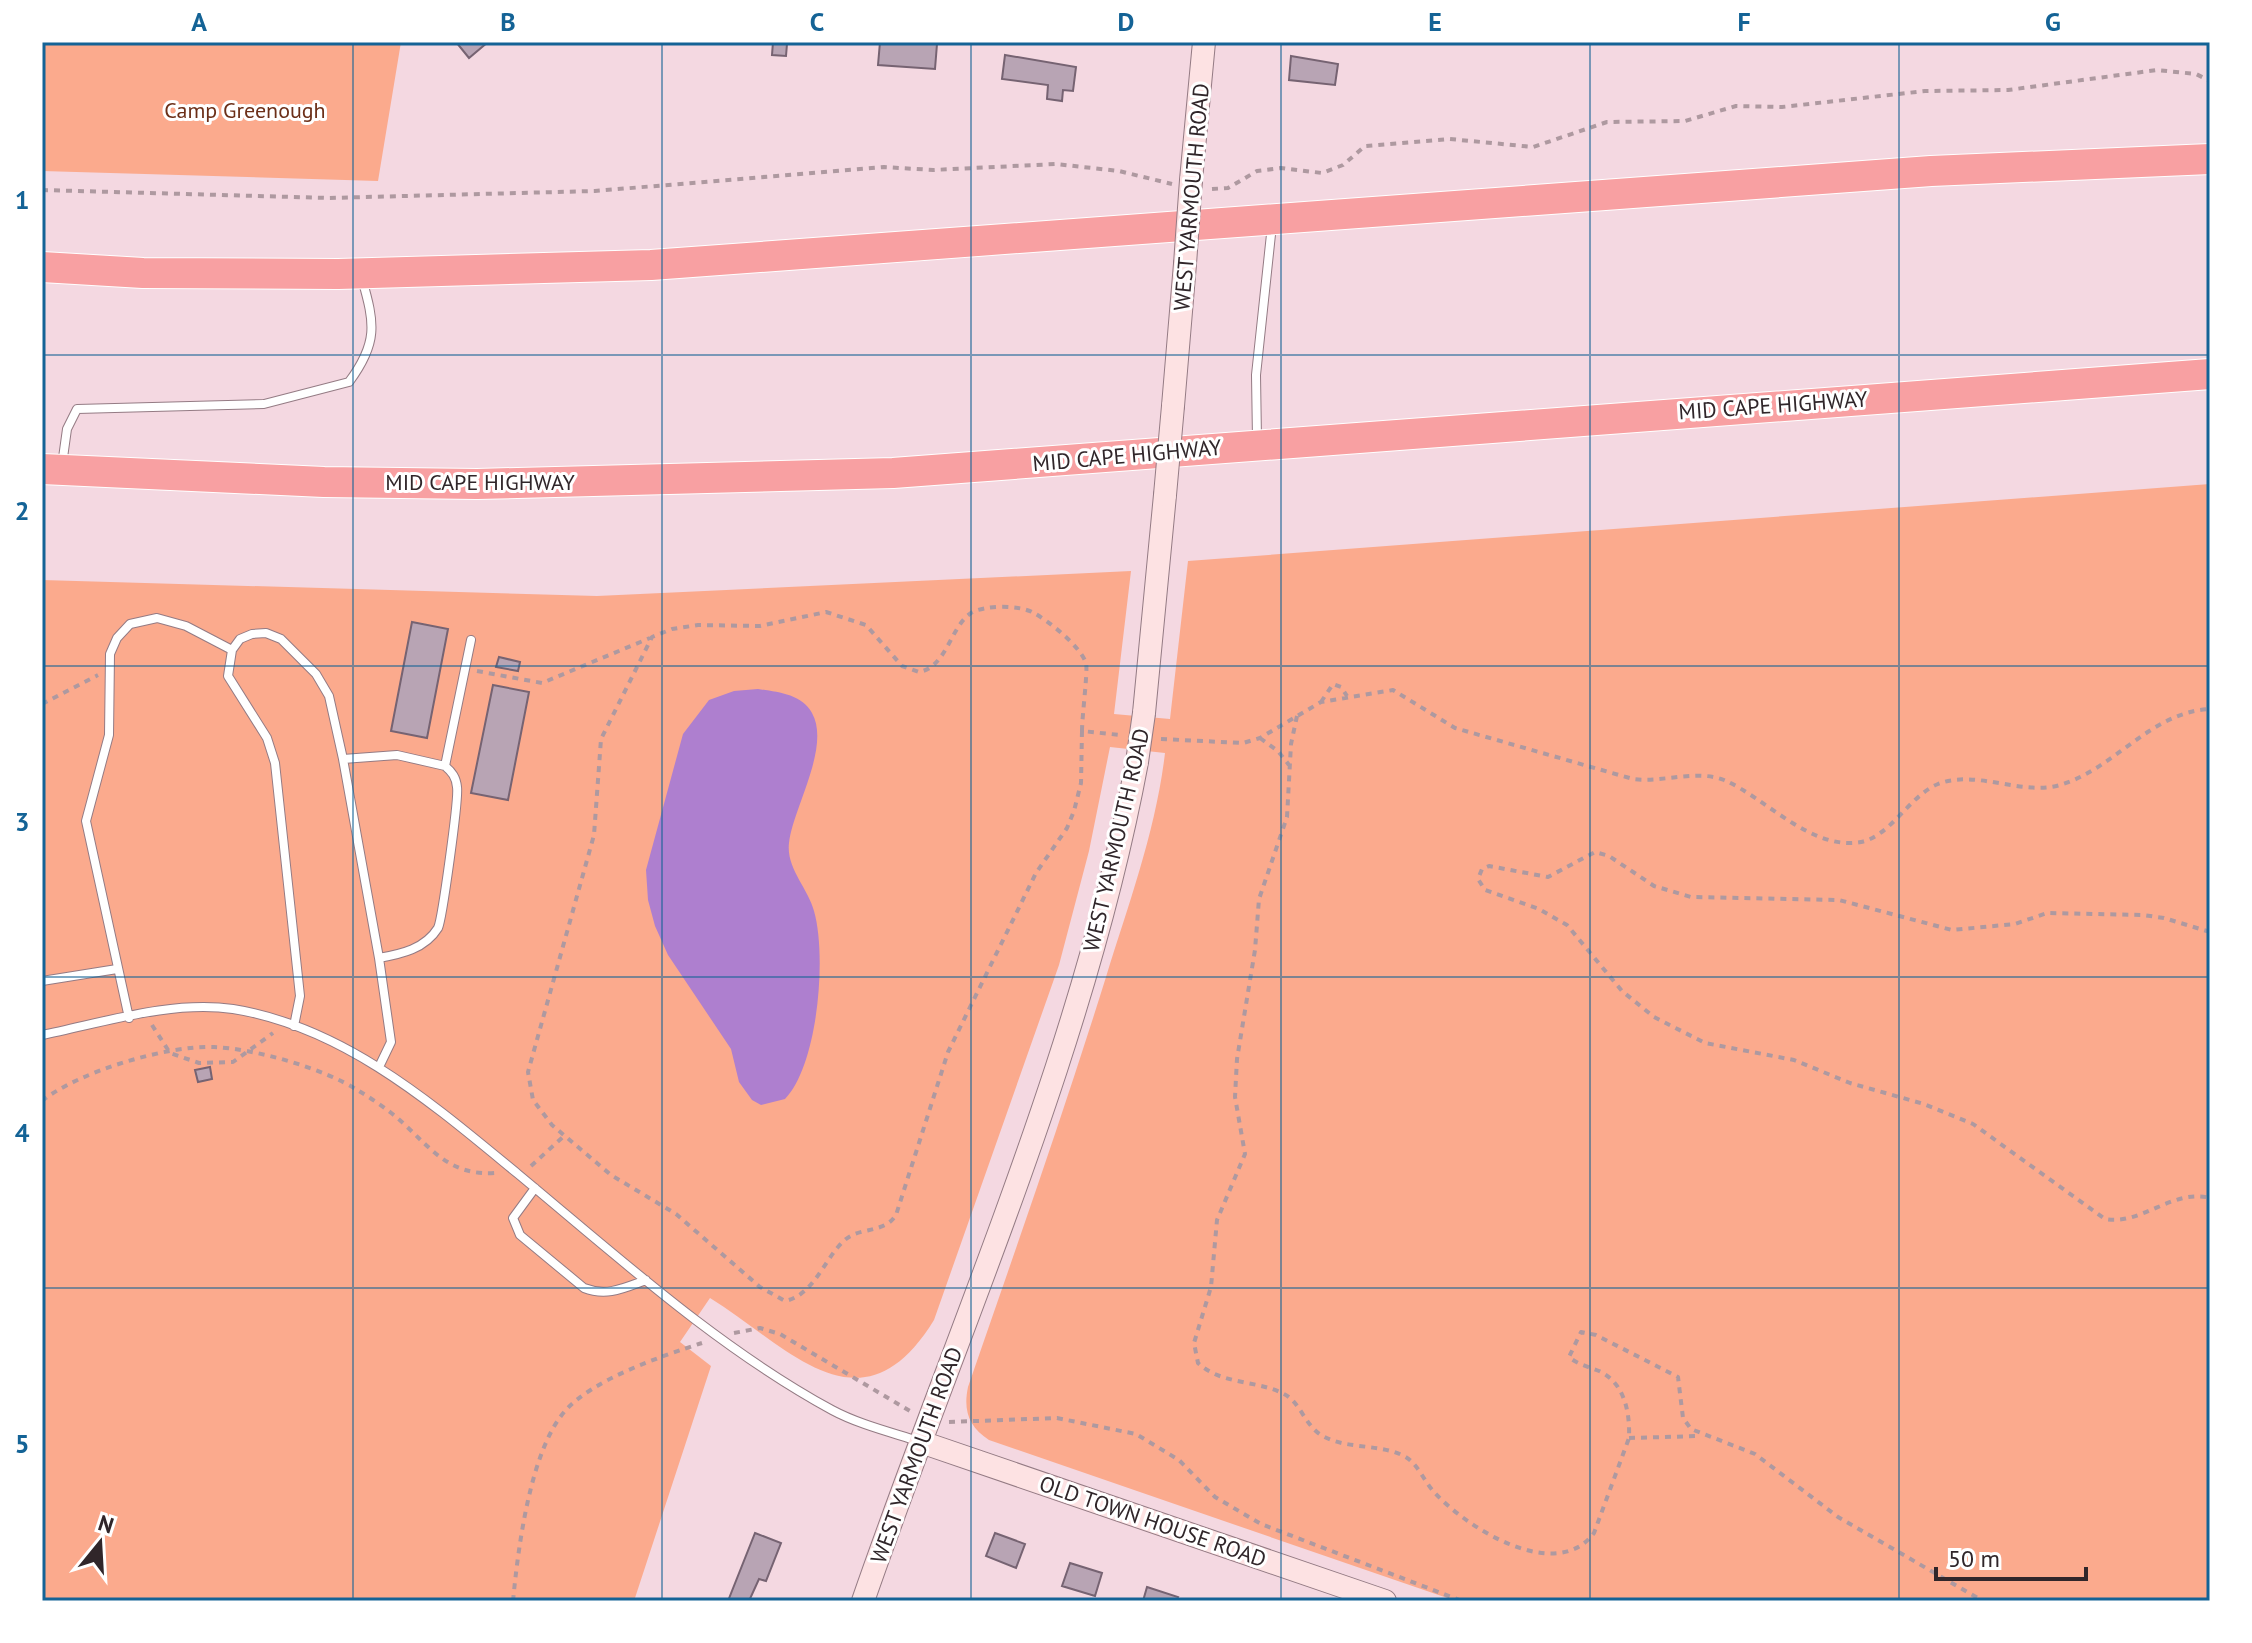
<svg xmlns="http://www.w3.org/2000/svg" width="2252" height="1643" viewBox="0 0 2252 1643" font-family="'PT Sans',sans-serif">
<rect width="100%" height="100%" fill="#f4d8e1"/>
<path fill="#fbaa8d" d="M42 42H401L378 181 42 171Z
M2210 484V1601H1456L989 1440C969 1427 963 1411 968 1387 1015 1251 1063 1115 1106 977 1129 903 1156 830 1165 753L1110 747 1089 851 1059 965 934 1320C861 1439 787 1345 710 1298L680 1342 711 1366 634 1601H42V580L597 596 1131 571 1114 714 1170 719 1188 561Z"/>
<path fill="#ae7fcf" d="M758 689C777 692 802 694 812 713 831 747 793 808 789 843 786 868 808 888 814 911 827 956 818 1065 785 1099L761 1105 752 1100 739 1082 731 1049 668 955 655 926 648 900 646 870 683 734 709 700 734 691Z"/>
<path fill="#b8a4b4" stroke="#766372" stroke-width="2" d="M456 42H488L469 58Z
M773 42H795L787 44 786 56 772 55Z
M880 42 937 44 935 69 878 65Z
M1005 55 1076 67 1073 91 1063 90 1062 101 1047 99 1048 85 1002 79Z
M1291 56 1338 64 1335 85 1289 80Z
M412 622 448 629 427 738 391 731Z
M499 657 520 662 518 671 496 667Z
M493 685 529 692 508 800 471 793Z
M210 1067 212 1079 198 1082 195 1070Z
M755 1533 781 1543 766 1581 759 1579 749 1601H728Z
M995 1533 1025 1544 1016 1568 986 1556Z
M1070 1563 1102 1573 1095 1596 1062 1586Z
M1147 1587 1178 1597 1176 1601H1143Z"/>
<g fill="none" stroke-linecap="round" stroke-linejoin="round">
<g stroke="#947b84" stroke-width="10">
<path id="service" d="M1257 439 1256 375 1272 225
M62 465 67 429 77 409 264 404 349 382C378 343 375 324 362 279
M379 958 343 759 397 755 445 766
M42 981 117 969
M129 1018 86 821 109 735 110 654 117 638 130 624 157 618 186 626 232 650
M294 1026 300 996 275 763 267 738 228 676 232 650 240 639 252 634 266 633 281 639 316 674 329 696 343 759
M42 1035C102 1023 171 1000 233 1009 345 1027 434 1105 518 1174 618 1257 718 1348 832 1410 858 1424 890 1432 918 1441
M379 1067 391 1042 379 958C401 954 425 949 438 928 442 920 459 799 457 787 456 777 452 772 445 766L471 640
M535 1188 513 1218 520 1235 584 1288C607 1297 624 1288 646 1280"/>
</g>
<g stroke="#947b84" stroke-width="24">
<path id="secondary" d="M1191 180 1204 42
M1173 406 1185 264
M1144 713 1165 495
M921 1442 1385 1601
M863 1601C959 1324 1083 1052 1137 762"/>
</g>
<g stroke="#fff" stroke-width="32">
<path id="motorway" d="M42 267 143 273 338 274 651 265 1931 171 2210 159
M42 469 324 482 477 484 893 473 2210 374"/>
</g>
<path stroke="#ae99a0" stroke-width="4" stroke-dasharray="6 6" stroke-linecap="butt" d="M1212 189 1228 188 1257 171 1281 168 1322 173 1343 165 1365 146 1450 139 1533 147 1607 122 1685 121 1736 106 1782 107 1925 91 2008 90 2157 70 2196 74 2210 81
M42 190 329 198 595 191 884 167 933 170 1056 164 1119 171 1172 184
M477 671 542 683 650 638
M1321 702 1333 684 1341 687 1347 696
M42 704 98 675
M1297 716 1291 744 1287 817 1259 899 1255 950 1237 1059 1235 1097 1245 1154 1217 1220 1211 1287 1194 1343 1198 1363C1221 1385 1258 1380 1284 1394 1300 1402 1305 1425 1321 1435 1346 1450 1378 1443 1404 1456 1418 1463 1424 1482 1435 1493 1467 1528 1556 1584 1594 1533L1629 1438C1630 1413 1625 1383 1599 1371 1589 1367 1577 1364 1569 1357L1581 1332 1596 1335 1678 1377 1683 1418 1691 1429 1755 1454 1838 1517 1983 1601
M1082 731C1082 716 1088 671 1086 663 1080 646 1048 620 1032 612 1018 605 984 605 971 613 950 627 947 667 919 672L902 666 866 625 826 612 760 626 698 625 672 629 652 637 601 739 594 835 528 1072 533 1100 552 1125 611 1175 676 1214 760 1287 785 1301C815 1295 825 1256 846 1239 861 1227 885 1233 896 1215L948 1052 1036 873 1067 828 1074 811 1081 783 1082 731 1120 735
M1260 738 1278 751 1289 765
M1161 739 1243 743 1260 738 1321 702 1393 690 1455 728 1633 779C1662 783 1696 769 1724 780 1766 798 1811 851 1861 842 1891 836 1909 796 1938 784 1976 769 2021 796 2060 785 2115 769 2150 712 2210 709
M2210 932 2164 918 2143 915 2047 913 2015 924 1952 930 1839 900 1691 897 1654 886 1609 856 1595 852 1548 877 1489 866 1482 869 1478 879 1485 890 1539 909 1567 925 1622 991 1654 1017 1705 1043 1794 1060 1850 1083 1924 1104 1973 1124 2105 1219C2141 1226 2173 1188 2210 1198
M152 1025 170 1053 199 1063 233 1062 273 1033
M42 1101C78 1072 167 1045 214 1047 256 1049 323 1068 359 1091 374 1100 390 1111 403 1123 432 1150 451 1176 495 1173
M531 1166 564 1136
M734 1333 760 1328 780 1334 910 1411
M949 1422 1057 1418 1136 1434 1179 1460 1215 1497 1261 1524 1462 1601
M1629 1438 1699 1436
M513 1601C518 1549 530 1451 565 1411 593 1379 662 1356 702 1343"/>
<use href="#service" stroke="#fff" stroke-width="8"/>
<use href="#secondary" stroke="#fde2e3" stroke-width="22"/>
<use href="#motorway" stroke="#f8a0a2" stroke-width="30"/>
<g stroke="#947b84" stroke-width="24" stroke-linecap="butt">
<path id="secondary-bridge" d="M1185 264 1191 180
M1165 495 1173 406
M1137 762 1144 713"/>
</g>
<use href="#secondary-bridge" stroke="#fde2e3" stroke-width="22"/>
</g>
<path fill="none" stroke="#146396" stroke-width="2" stroke-opacity="0.55" d="M353 42V1601M662 42V1601M971 42V1601M1281 42V1601M1590 42V1601M1899 42V1601M42 355H2210M42 666H2210M42 977H2210M42 1288H2210"/>
<g text-anchor="middle" stroke-width="6" stroke-linejoin="round" paint-order="stroke">
<g font-size="22" fill="#6c2f18" stroke="#fff">
<text x="245" y="118">Camp Greenough</text>
</g>
<g font-size="22" fill="#30262a" stroke="#fff">
<text transform="translate(1191 197) rotate(-85)" y="8">WEST YARMOUTH ROAD</text>
<text transform="translate(1773 405) rotate(-4)" y="8">MID CAPE HIGHWAY</text>
<text transform="translate(1127 455) rotate(-5)" y="8">MID CAPE HIGHWAY</text>
<text x="480" y="490">MID CAPE HIGHWAY</text>
<text transform="translate(1116 840) rotate(-77)" y="8">WEST YARMOUTH ROAD</text>
<text transform="translate(916 1455) rotate(-70)" y="8">WEST YARMOUTH ROAD</text>
<text transform="translate(1153 1521) rotate(19)" y="8">OLD TOWN HOUSE ROAD</text>
</g>
</g>
<rect width="2252" height="1643" fill="none" stroke="#ffffff" stroke-width="88"/>
<g transform="translate(100 1543) rotate(18)" stroke="#ffffff" stroke-width="6" paint-order="stroke">
<path d="M0-6L14 30L0 20L-14 30Z" fill="#30262a"/>
<text y="-12" font-size="22" font-weight="bold" text-anchor="middle" fill="#30262a">N</text>
</g>
<path d="M1936 1567v12h150v-12" fill="none" stroke="#30262a" stroke-width="4"/>
<text x="1948" y="1567" font-size="24" fill="#30262a" stroke="#ffffff" stroke-width="6" paint-order="stroke">50 m</text>
<rect x="44" y="44" width="2164" height="1555" fill="none" stroke="#146396" stroke-width="3"/>
<g font-size="26" text-anchor="middle" font-weight="bold" fill="#146396">
<text x="199" y="31">A</text>
<text x="508" y="31">B</text>
<text x="817" y="31">C</text>
<text x="1126" y="31">D</text>
<text x="1435" y="31">E</text>
<text x="1744" y="31">F</text>
<text x="2053" y="31">G</text>
<text x="22" y="209">1</text>
<text x="22" y="520">2</text>
<text x="22" y="831">3</text>
<text x="22" y="1142">4</text>
<text x="22" y="1453">5</text>
</g>
</svg>
